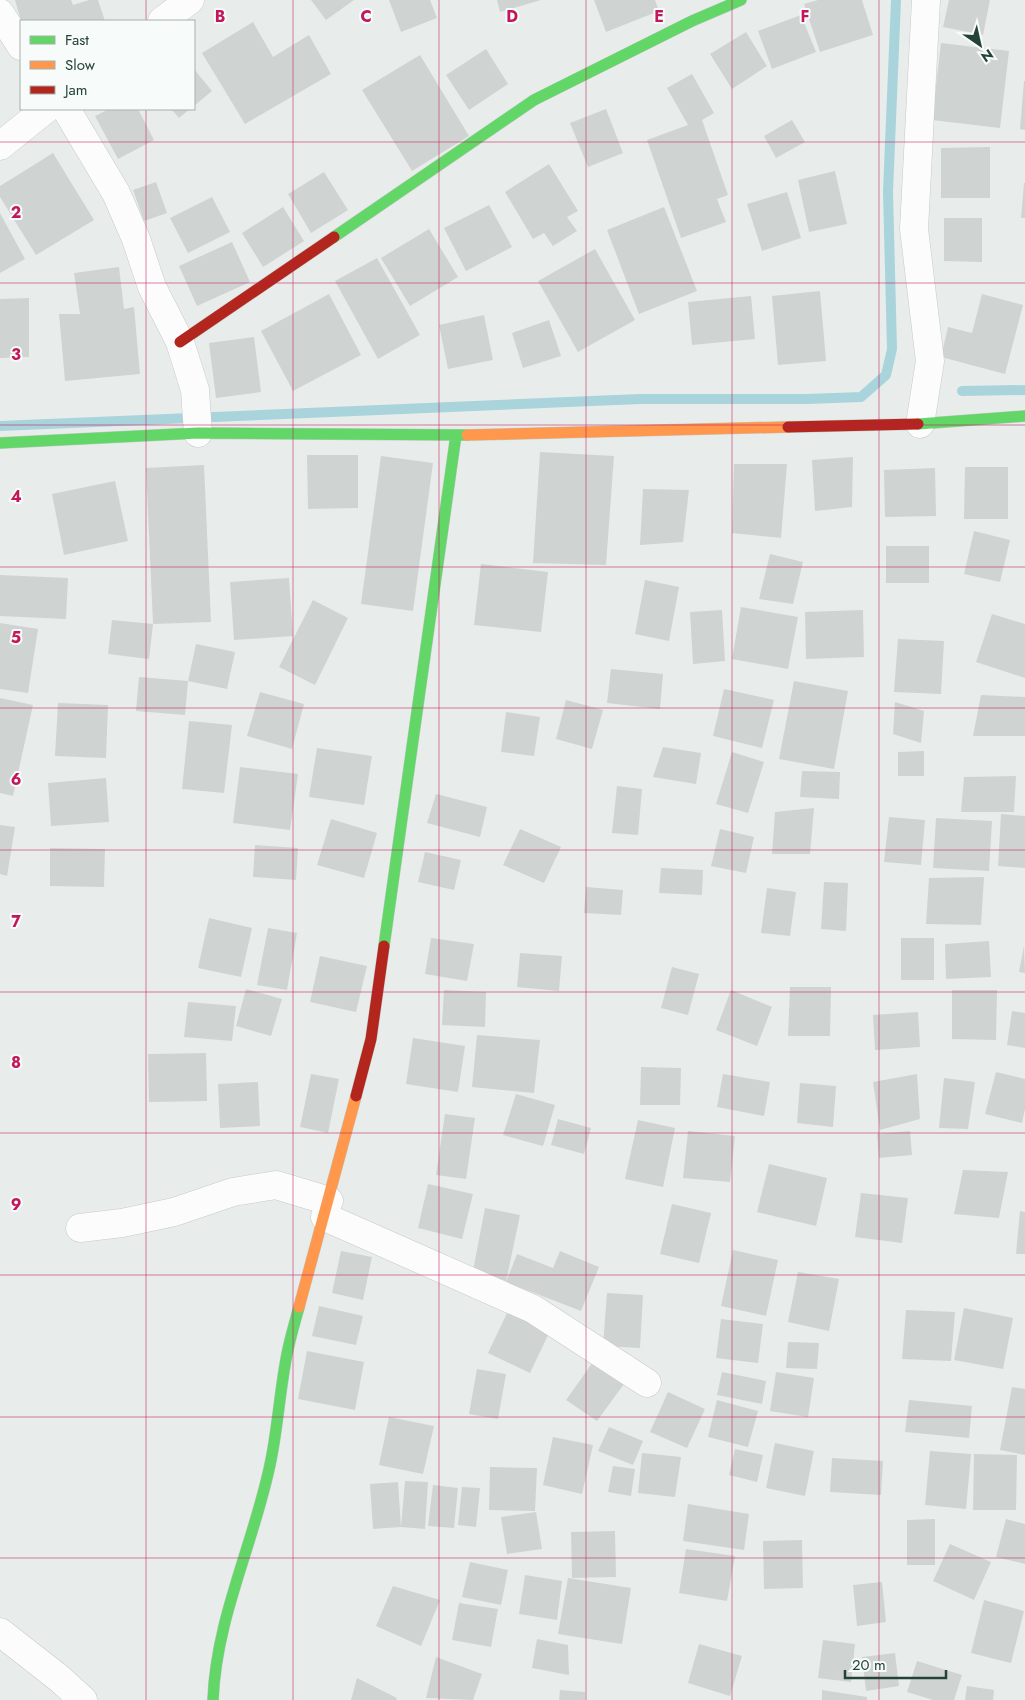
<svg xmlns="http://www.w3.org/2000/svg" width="1025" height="1700" viewBox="0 0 1025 1700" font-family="Jost,sans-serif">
<rect width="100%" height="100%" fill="#e8edeb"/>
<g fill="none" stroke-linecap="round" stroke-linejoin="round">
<path stroke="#a9d4db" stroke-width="10" d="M962 391 1025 390
M0 426 640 399H807L861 397 886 375 892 349 888 192 896 0"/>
</g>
<path fill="#cfd4d2" d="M15 0H71L73 5 89 0H98L105 21H21Z
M311 0H354L326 20Z
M389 0H430L437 18 401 32Z
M497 0H541L500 12Z
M594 0H655L659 11 606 32Z
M818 0H862L873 35 820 52 804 4Z
M949 0H990L983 35 943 27Z
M801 15 816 52 772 69 758 31Z
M253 22 273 57 309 35 331 74 245 124 202 53Z
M746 32 767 66 732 89 710 54Z
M941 43 1009 51 1000 128 932 120Z
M486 49 508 84 469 110 446 75Z
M420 55 469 136 412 171 362 90Z
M194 69 212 91 194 106Z
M692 74 714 113 702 120 728 195 717 199 726 222 681 238 647 140 688 125 667 88Z
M1024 81H1025V130L1020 129Z
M109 109H138L154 140 118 159 95 116Z
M171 109H190L179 118Z
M606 109 623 153 588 167 570 123Z
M792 120 805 142 776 158 764 136Z
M990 147V198H941V148Z
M53 153 94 220 36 255 0 197V186Z
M549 164 578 211 567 217 577 231 553 246 544 233 533 239 505 192Z
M835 171 847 224 809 232 798 180Z
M324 172 348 210 311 233 288 194Z
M156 182 167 213 144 221 133 190Z
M1024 183H1025V218H1021Z
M787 192 801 238 762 251 747 204Z
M212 197 230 232 188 253 170 218Z
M489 205 512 247 466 271 444 228Z
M283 207 304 241 263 267 242 233Z
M664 207 697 291 639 314 607 230Z
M0 213 25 259 0 273Z
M944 218H982V262L944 261Z
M429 229 458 277 410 306 381 258Z
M232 242 250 282 197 306 179 266Z
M595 249 635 320 578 352 538 281Z
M377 258 420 335 378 359 335 281Z
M119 267 124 309 134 307 140 374 65 381 59 314H80L74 273Z
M820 291 826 361 778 365 772 296Z
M329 294 361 355 293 391 261 331Z
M982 294 1023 305 1005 374 941 357 948 327 972 333Z
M751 296 755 339 692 345 688 302Z
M29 298V357L0 358V299Z
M484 315 493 360 448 369 439 325Z
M549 320 561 356 523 368 512 333Z
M254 337 261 392 216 398 209 343Z
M540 452 614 456 606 565 533 563Z
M307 455H358V508L308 509Z
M381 456 433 463 413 611 361 604Z
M853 457 852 507 815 511 812 460Z
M734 464H787L781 538 732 533Z
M204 465 211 622 153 624 149 659 108 654 112 620 153 624 146 468Z
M965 467H1008V519H964Z
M935 468 936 516 885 517 884 470Z
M115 481 128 541 64 555 52 494Z
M643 489 689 490 683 542 640 545Z
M974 531 1010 540 1000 582 964 574Z
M886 546H929V583H886Z
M770 554 803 562 793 604 759 599Z
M481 564 548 572 541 632 474 625Z
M0 575 68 578 66 619 0 616Z
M289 578 293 636 234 640 230 582Z
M645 580 679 587 669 641 635 634Z
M313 600 348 618 315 685 279 667Z
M741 607 798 617 788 669 732 659Z
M722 610 725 661 693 664 690 612Z
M863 610 864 657 806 659 805 612Z
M992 614 1025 624V678L976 662Z
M0 623 38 629 28 693 0 689Z
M898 639 944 641 941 694 894 692Z
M196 644 235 652 227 689 188 681Z
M611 669 663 674 660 709 607 703Z
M139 677 188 681 185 715 136 711Z
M794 681 848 691 834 769 779 759Z
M724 689 774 700 762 748 713 736Z
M260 692 304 704 292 749 247 736Z
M981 695 1025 697V736H973Z
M0 698 33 705 13 796 0 793Z
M566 700 603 710 592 749 556 739Z
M895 702 924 711 921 743 893 734Z
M58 703 108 705 106 758 55 756Z
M506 712 540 717 534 756 501 752Z
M189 721 232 725 224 793 182 789Z
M663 747 701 753 696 784 653 777Z
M317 748 372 756 364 805 309 797Z
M924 751V776H898V752Z
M732 752 764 762 748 813 716 804Z
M240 767 298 774 290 830 233 823Z
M802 771 840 772 839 799 800 797Z
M1016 776 1014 812H961L964 777Z
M106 778 109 822 51 826 48 783Z
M617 786 642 789 638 835 612 833Z
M436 794 487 807 480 837 427 823Z
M814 808 810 854H772L775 812Z
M1001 814 1025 816V868L998 866Z
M889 817 925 820 921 865 884 862Z
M936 818 992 821 989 871 933 868Z
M331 819 377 833 364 878 317 865Z
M0 825 15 827 7 876 0 874Z
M520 829 561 847 544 883 503 865Z
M720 829 754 837 746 873 711 866Z
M255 845 298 848 296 880 253 877Z
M50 848 105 849 104 887 50 886Z
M425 852 461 860 454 890 418 882Z
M661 868 703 870 702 895 659 893Z
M984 877 981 925 926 924 929 878Z
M824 882 848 883 846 931 821 929Z
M586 887 623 890 621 915 584 913Z
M767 888 796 892 790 936 761 933Z
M209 918 252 928 241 977 198 968Z
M268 928 297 933 287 990 257 985Z
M431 938 474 944 467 981 425 974Z
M901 938H934V980H901Z
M989 941 991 977 946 979 945 944Z
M1024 946 1025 973 1019 972Z
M520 953 562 956 559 991 517 987Z
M320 956 367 966 356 1012 310 1002Z
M672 967 699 974 688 1015 661 1008Z
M790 987H831L830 1036H788Z
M246 989 282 999 271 1036 236 1026Z
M444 990 486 992 485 1027 442 1025Z
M731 990 772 1007 757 1046 716 1030Z
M952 990H997L996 1040 952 1039Z
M188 1002 236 1006 232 1041 184 1037Z
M1012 1011 1025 1013V1048L1007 1045Z
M918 1012 920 1047 875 1050 873 1015Z
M477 1035 540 1040 534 1093 472 1087Z
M413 1038 465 1046 458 1092 406 1084Z
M206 1053 207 1101 149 1102 148 1054Z
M641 1067 681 1068 680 1105H640Z
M996 1072 1025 1079V1109L1022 1123 985 1114Z
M311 1074 339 1079 328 1133 300 1127Z
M723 1074 770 1082 764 1116 717 1107Z
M917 1074 920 1119 880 1130 873 1082Z
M944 1078 975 1082 968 1129 939 1128Z
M258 1082 260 1126 220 1128 218 1084Z
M800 1083 836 1086 833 1127 797 1123Z
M516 1094 555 1105 543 1146 503 1135Z
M445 1114 475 1118 466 1179 436 1175Z
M558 1119 591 1128 584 1154 551 1145Z
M638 1120 675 1128 663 1187 625 1179Z
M688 1131 735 1136 730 1182 683 1178Z
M910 1131 912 1155 879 1158 877 1134Z
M769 1164 827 1178 816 1226 757 1212Z
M963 1170 1008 1172 999 1218 954 1214Z
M428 1184 473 1194 462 1239 418 1228Z
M861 1193 908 1198 902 1243 855 1237Z
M672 1204 711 1213 699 1263 660 1254Z
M485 1208 520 1215 506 1282 472 1276Z
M1020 1211 1025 1212V1254H1016Z
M733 1250 778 1260 766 1316 721 1306Z
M341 1251 372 1257 363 1300 332 1293Z
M560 1251 599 1267 581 1311 506 1282 517 1254 553 1268Z
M798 1272 839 1279 829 1331 788 1322Z
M607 1293 643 1295 640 1348 603 1346Z
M319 1306 363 1316 356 1345 312 1336Z
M964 1308 1013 1318 1003 1369 954 1360Z
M906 1310 955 1312 951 1361 902 1359Z
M508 1311 550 1331 530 1373 488 1353Z
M721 1319 763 1324 758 1363 716 1358Z
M788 1342 819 1343 817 1369 786 1368Z
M307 1351 364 1362 355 1410 298 1399Z
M593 1362 624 1384 597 1421 566 1400Z
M477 1369 506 1374 498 1419 469 1414Z
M722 1372 766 1381 762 1404 717 1395Z
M776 1372 814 1378 808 1417 770 1411Z
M1012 1387 1025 1389V1455L1000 1450Z
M668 1392 705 1409 687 1448 650 1432Z
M717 1400 758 1411 748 1447 708 1437Z
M909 1400 972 1406 969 1438 905 1432Z
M389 1417 434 1426 423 1474 379 1465Z
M609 1427 643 1441 633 1465 598 1451Z
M553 1437 593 1445 582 1494 543 1485Z
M775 1443 814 1451 805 1496 766 1488Z
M735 1449 763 1455 757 1482 729 1475Z
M930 1451 971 1454 966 1509 925 1505Z
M642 1453 681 1457 675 1497 638 1493Z
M974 1454 1017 1455 1016 1510H973Z
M832 1458 883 1461 881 1495 830 1492Z
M613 1466 635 1469 631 1496 608 1492Z
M490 1467 537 1468 535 1511 489 1510Z
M405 1481 428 1482 425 1529 401 1527Z
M398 1482 401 1527 373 1529 370 1484Z
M433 1485 458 1488 454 1528 428 1526Z
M462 1487 480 1488 476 1527 458 1525Z
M688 1504 749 1514 744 1550 683 1541Z
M536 1512 542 1549 507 1554 501 1517Z
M935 1519V1565H907V1520Z
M1006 1519 1025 1524V1564L996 1557Z
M615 1531 616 1577 572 1578 571 1532Z
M802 1540 803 1588 764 1589 763 1541Z
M950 1544 991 1562 974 1600 933 1581Z
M686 1549 735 1556 727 1601 679 1593Z
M470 1562 508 1570 501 1605 462 1597Z
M525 1575 562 1581 557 1620 519 1614Z
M568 1578 631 1588 622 1644 558 1634Z
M882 1582 886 1622 857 1626 853 1585Z
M393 1586 440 1600 421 1646 376 1626Z
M984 1600 1024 1611 1011 1663 971 1653Z
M459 1603 498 1609 491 1647 452 1640Z
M537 1639 568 1645 569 1675 532 1668Z
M823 1640 855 1644 851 1682 818 1678Z
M699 1644 742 1656 730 1696 688 1683Z
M895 1653 899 1686 866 1691 862 1657Z
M436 1657 482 1674 473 1700 426 1698Z
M917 1661 962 1675 954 1700H933L907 1692Z
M357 1678 397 1698 396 1700H351Z
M967 1686 994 1690 993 1700H965Z
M560 1690 585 1692V1700H559Z
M822 1690 867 1697V1700H822Z"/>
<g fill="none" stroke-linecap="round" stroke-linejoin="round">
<g stroke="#c5cac8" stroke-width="29">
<path id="street" d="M0 13 21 46
M162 21 190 0
M66 109 116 193 136 239 152 287 180 342 195 390 198 433
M0 146 46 109
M920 424 930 361 914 229 926 0
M325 1217 533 1309 647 1383
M80 1228 122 1223 174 1212 233 1192 276 1185 329 1201
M0 1632 60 1679 83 1700"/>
</g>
<g stroke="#c3cbc8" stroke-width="12">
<path id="fast" d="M334 237 534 100 692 21 741 0
M918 424 1025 416
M0 443 198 433 467 435
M384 946 456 435
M213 1700C216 1617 255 1541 271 1460 278 1425 280 1389 287 1354 290 1338 295 1322 299 1307"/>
</g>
<g stroke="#c3cbc8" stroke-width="12">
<path id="slow" d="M467 435 788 427
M299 1307 356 1096"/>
</g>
<g stroke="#c3cbc8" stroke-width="12">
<path id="jam" d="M180 342 334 237
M788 427 918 424
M356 1096 371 1039 384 946"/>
</g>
<use href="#street" stroke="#fcfcfc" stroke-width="28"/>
<use href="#fast" stroke="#63d668" stroke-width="11"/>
<use href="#slow" stroke="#ff974d" stroke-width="11"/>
<use href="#jam" stroke="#b3261e" stroke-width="11"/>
</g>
<path fill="none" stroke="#c2185b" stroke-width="1" stroke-opacity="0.55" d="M146 0V21M293 0V1700M439 0V1700M586 0V1700M732 0V1700M879 0V1700M146 109V1700M0 142H1025M0 283H1025M0 425H1025M0 567H1025M0 708H1025M0 850H1025M0 992H1025M0 1133H1025M0 1275H1025M0 1417H1025M0 1558H1025"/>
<g font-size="16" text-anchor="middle" font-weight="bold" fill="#c2185b" stroke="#f7fbf9" stroke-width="4" stroke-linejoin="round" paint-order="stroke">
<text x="220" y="22">B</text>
<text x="366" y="22">C</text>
<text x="512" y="22">D</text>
<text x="659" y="22">E</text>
<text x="805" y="22">F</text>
<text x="16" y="218">2</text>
<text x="16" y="360">3</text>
<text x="16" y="502">4</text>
<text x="16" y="643">5</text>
<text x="16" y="785">6</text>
<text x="16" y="927">7</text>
<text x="16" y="1068">8</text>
<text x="16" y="1210">9</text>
</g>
<rect x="20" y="20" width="175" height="90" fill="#f7fbf9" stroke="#a3b1ad"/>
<rect x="30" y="36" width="25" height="8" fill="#63d668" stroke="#a3b1ad"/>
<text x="65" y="45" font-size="15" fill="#24423a">Fast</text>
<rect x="30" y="61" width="25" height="8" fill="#ff974d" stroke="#a3b1ad"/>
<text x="65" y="70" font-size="15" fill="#24423a">Slow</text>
<rect x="30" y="86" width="25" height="8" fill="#b3261e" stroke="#a3b1ad"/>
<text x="65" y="95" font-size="15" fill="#24423a">Jam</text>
<g transform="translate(980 45) rotate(146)" stroke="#f7fbf9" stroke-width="4" paint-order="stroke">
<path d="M0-4L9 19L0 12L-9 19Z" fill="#24423a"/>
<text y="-8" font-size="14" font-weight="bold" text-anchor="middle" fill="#24423a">N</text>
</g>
<path d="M845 1670v8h101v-8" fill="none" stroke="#24423a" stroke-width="2.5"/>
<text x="852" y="1670" font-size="15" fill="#24423a" stroke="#f7fbf9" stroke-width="4" paint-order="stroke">20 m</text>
</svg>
